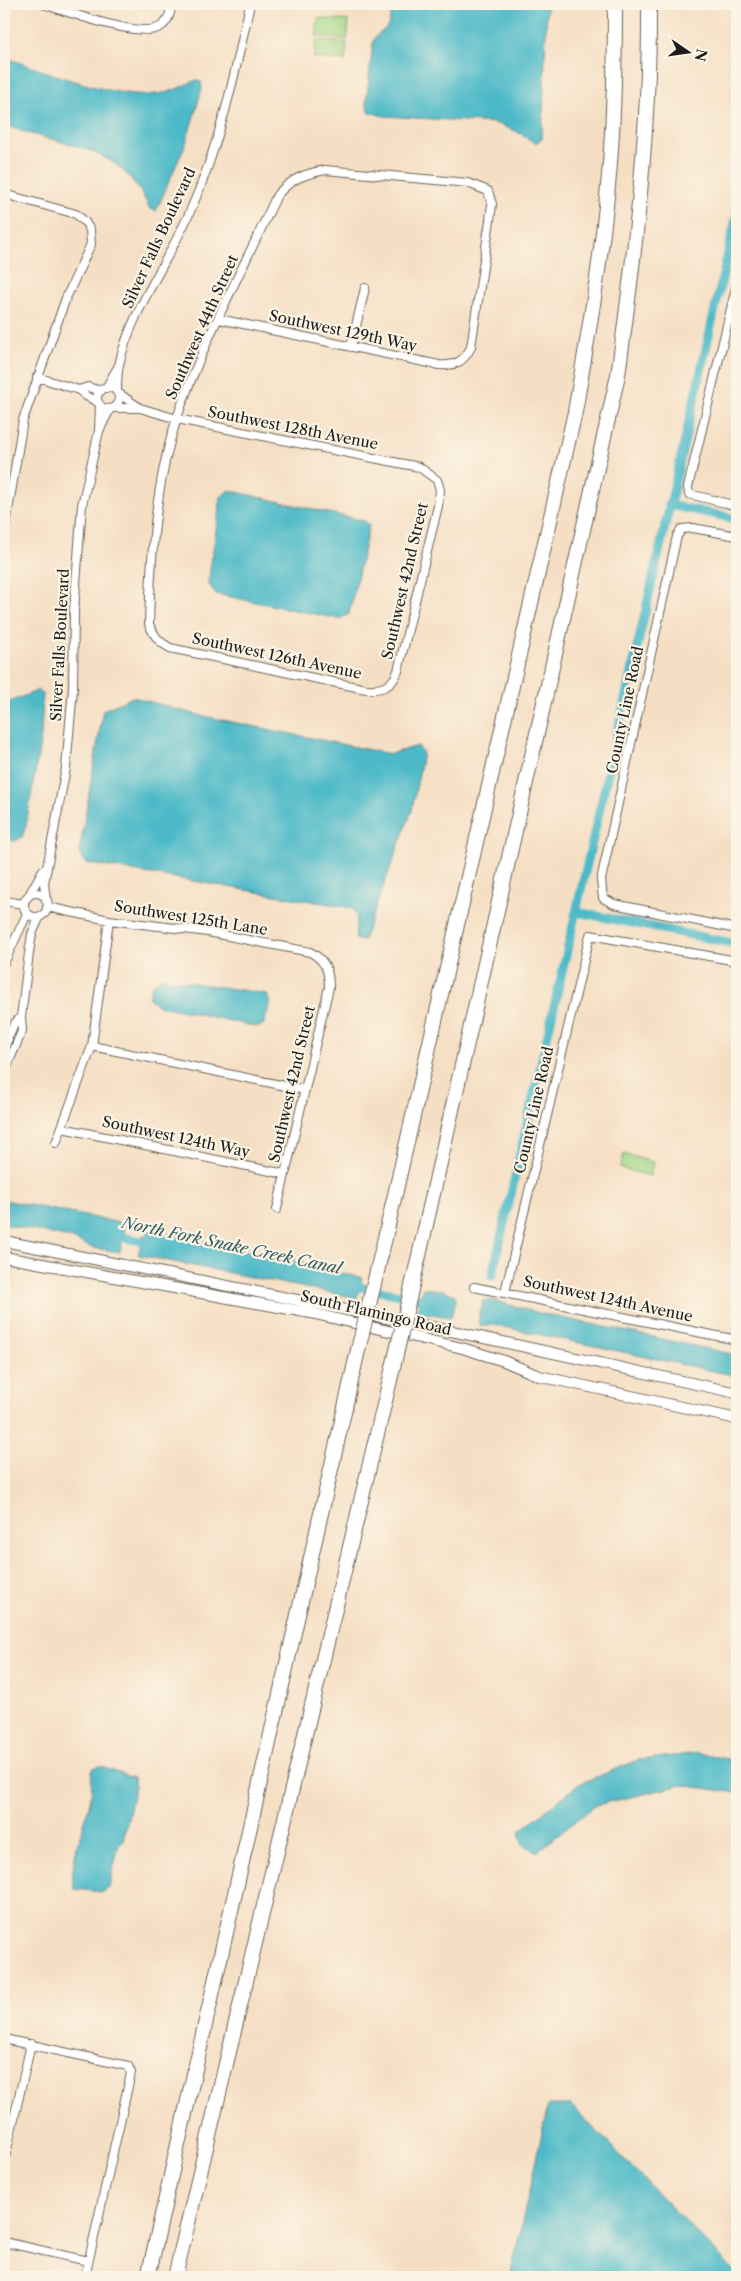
<svg xmlns="http://www.w3.org/2000/svg" width="741" height="2281" viewBox="0 0 741 2281" font-family="'Libre Caslon Text',serif">
<rect width="100%" height="100%" fill="#fcf5e5"/>
<filter id="ink" filterUnits="userSpaceOnUse"><feTurbulence type="fractalNoise" baseFrequency=".02" numOctaves="2"/><feDisplacementMap in="SourceGraphic" scale="10" xChannelSelector="R" yChannelSelector="G"/><feConvolveMatrix kernelMatrix="1 2 1 2 8 2 1 2 1" color-interpolation-filters="sRGB"/></filter>
<filter id="wash" filterUnits="userSpaceOnUse"><feTurbulence type="fractalNoise" baseFrequency=".0096" numOctaves="4" result="noise"/><feDisplacementMap in="SourceGraphic" scale="20" xChannelSelector="R" yChannelSelector="G"/><feGaussianBlur stdDeviation="1.12" result="paint"/><feColorMatrix in="noise" values="0 0 0 0 0 0 0 0 0 0 0 0 0 0 0 0 0 1.4 0 .05"/><feComposite in="paint" operator="in"/></filter>
<g filter="url(#wash)">
<rect width="100%" height="100%" fill="#f5dfc4"/>
<path fill="#a1d788" stroke="#5e7a52" d="M318 18 349 21 347 40 316 36Z
M316 40 347 43 345 61 314 58Z
M624 1154 653 1162 650 1176 620 1168Z"/>
<path fill="#4cb9c8" stroke="#346a72" d="M392 4H547L542 139 535 143 516 131 495 123 384 116 370 112 366 104 373 43C375 34 380 34 386 28 391 22 391 11 392 4Z
M4 57C45 71 125 104 168 92 178 89 187 84 196 80L201 82 202 89 186 143 156 211 150 209C118 140 66 149 4 125Z
M228 490 365 521 369 526 349 614 339 619 216 594 208 583 221 497Z
M39 690 43 693 41 737 26 826 22 837 15 841 4 839V704Z
M133 697 198 715 390 754 418 746 423 753 412 810 363 941 355 939 357 917 352 908 86 863 79 853 103 710Z
M162 978 267 994 270 1003 264 1024 258 1027 157 1005 149 998 152 985Z
M4 1200 126 1224 120 1252 93 1248 70 1238 4 1224Z
M148 1230 299 1262 362 1278 357 1298 138 1255 143 1235 147 1236Z
M423 1288 443 1290 455 1295 456 1300 451 1317 417 1312Z
M492 1300 540 1313 737 1355V1376L494 1325 481 1326 478 1322 483 1301Z
M698 1753 737 1761V1793L682 1785 596 1805 537 1852 522 1844 519 1832 579 1784 638 1760Z
M99 1766 133 1778 135 1786 123 1841 119 1845 109 1888 103 1892 74 1889C68 1858 86 1826 91 1796 92 1786 90 1777 93 1768Z
M548 2105H571L737 2274V2277H510Z"/>
<g fill="none" stroke-linecap="round" stroke-linejoin="round">
<path stroke="#4cb9c8" stroke-width="9" d="M669 505 737 519
M577 912 737 944
M112 1235 151 1243
M492 1276 737 214
M350 1285 430 1301"/>
</g>
</g>
<g filter="url(#ink)">
<g fill="none" stroke-linecap="round" stroke-linejoin="round">
<g stroke="#686057" stroke-width="10">
<path id="street" d="M43 4C66 11 141 39 160 27 169 22 170 12 172 4
M4 194 76 214 85 222 90 230 91 244 66 298 23 420 4 535
M737 284 688 487 689 494 737 506
M351 347 365 288
M37 377 79 390 86 396 98 402
M97 398a11 11 0 1 1 22 0a11 11 0 1 1-22 0Z
M106 388 118 367
M79 390 88 387 101 391
M117 392C117 383 117 374 119 365 130 314 167 263 189 214 219 147 235 75 250 4
M118 393 140 408
M114 408H140L177 419 419 467 437 480 440 490 438 506 398 671C392 687 382 690 366 689L170 648C159 642 154 636 149 624 151 555 155 484 177 418 203 341 243 269 277 195 291 179 304 174 325 170L468 183 488 191 492 204 490 220 471 347C464 362 455 366 439 365L219 319
M99 431 110 409
M737 536 693 528 682 529 677 536 601 880 603 898 614 904 737 929
M24 905a12 12 0 1 1 24 0a12 12 0 1 1-24 0Z
M28 897 43 870
M46 900 44 883 66 768 73 689 74 610 82 505 99 431 100 405
M4 901 24 904
M47 907 109 920 208 932 310 952C325 960 329 970 329 987L277 1209
M4 963 27 914
M11 1032 14 1024 21 1017
M92 1046 305 1090
M4 1048 8 1039
M4 1073 22 1031 21 1017 29 953 32 934 40 916
M62 1128 285 1174
M56 1143 92 1046 109 920
M474 1287 737 1340
M505 1292 590 935 737 961
M4 2039 128 2066 131 2073 85 2277
M4 2162 31 2044
M4 2242 88 2261"/>
</g>
<g stroke="#686057" stroke-width="12">
<path id="secondary" d="M4 1241 461 1333 737 1393
M4 1257 311 1313 462 1348 504 1361 539 1376 737 1419"/>
</g>
<g stroke="#686057" stroke-width="16">
<path id="highway" d="M385 1238 575 412C588 337 601 262 608 186 614 126 615 64 615 4
M421 1247 618 375C635 253 650 128 649 4
M148 2277 358 1350
M175 2277 395 1359"/>
</g>
<use href="#street" stroke="#fff" stroke-width="8"/>
<use href="#secondary" stroke="#fff" stroke-width="10"/>
<use href="#highway" stroke="#fff" stroke-width="14"/>
<g stroke="#686057" stroke-width="16" stroke-linecap="butt">
<path id="highway-bridge" d="M358 1350 385 1238
M395 1359 421 1247"/>
</g>
<use href="#highway-bridge" stroke="#fff" stroke-width="14"/>
</g>
</g>
<g text-anchor="middle" stroke-width="4.5" stroke-linejoin="round" paint-order="stroke">
<g font-size="15" fill="#1c1c1c" stroke="#fcf5e5">
<text transform="translate(159 238) rotate(-65)" y="5">Silver Falls Boulevard</text>
<text transform="translate(202 327) rotate(-66)" y="5">Southwest 44th Street</text>
<text transform="translate(343 331) rotate(12)" y="5">Southwest 129th Way</text>
<text transform="translate(293 428) rotate(11)" y="5">Southwest 128th Avenue</text>
<text transform="translate(405 581) rotate(-77)" y="5">Southwest 42nd Street</text>
<text transform="translate(60 645) rotate(-87)" y="5">Silver Falls Boulevard</text>
<text transform="translate(277 656) rotate(12)" y="5">Southwest 126th Avenue</text>
<text transform="translate(625 710) rotate(-78)" y="5">County Line Road</text>
<text transform="translate(191 918) rotate(9)" y="5">Southwest 125th Lane</text>
<text transform="translate(292 1084) rotate(-77)" y="5">Southwest 42nd Street</text>
<text transform="translate(534 1110) rotate(-77)" y="5">County Line Road</text>
<text transform="translate(176 1137) rotate(12)" y="5">Southwest 124th Way</text>
<text transform="translate(608 1299) rotate(12)" y="5">Southwest 124th Avenue</text>
<text transform="translate(376 1313) rotate(13)" y="5">South Flamingo Road</text>
</g>
<g font-size="16" font-style="italic" fill="#2f5b61" stroke="#fcf5e5">
<text transform="translate(232 1245) rotate(12)" y="6">North Fork Snake Creek Canal</text>
</g>
</g>
<rect width="741" height="2281" fill="none" stroke="#fcf5e5" stroke-width="20"/>
<g transform="translate(688 52) rotate(103)" stroke="#fcf5e5" stroke-width="4" paint-order="stroke">
<path d="M0-4L9 19L0 12L-9 19Z" fill="#1c1c1c"/>
<text y="-8" font-size="14" font-weight="bold" text-anchor="middle" fill="#1c1c1c">N</text>
</g>
</svg>
